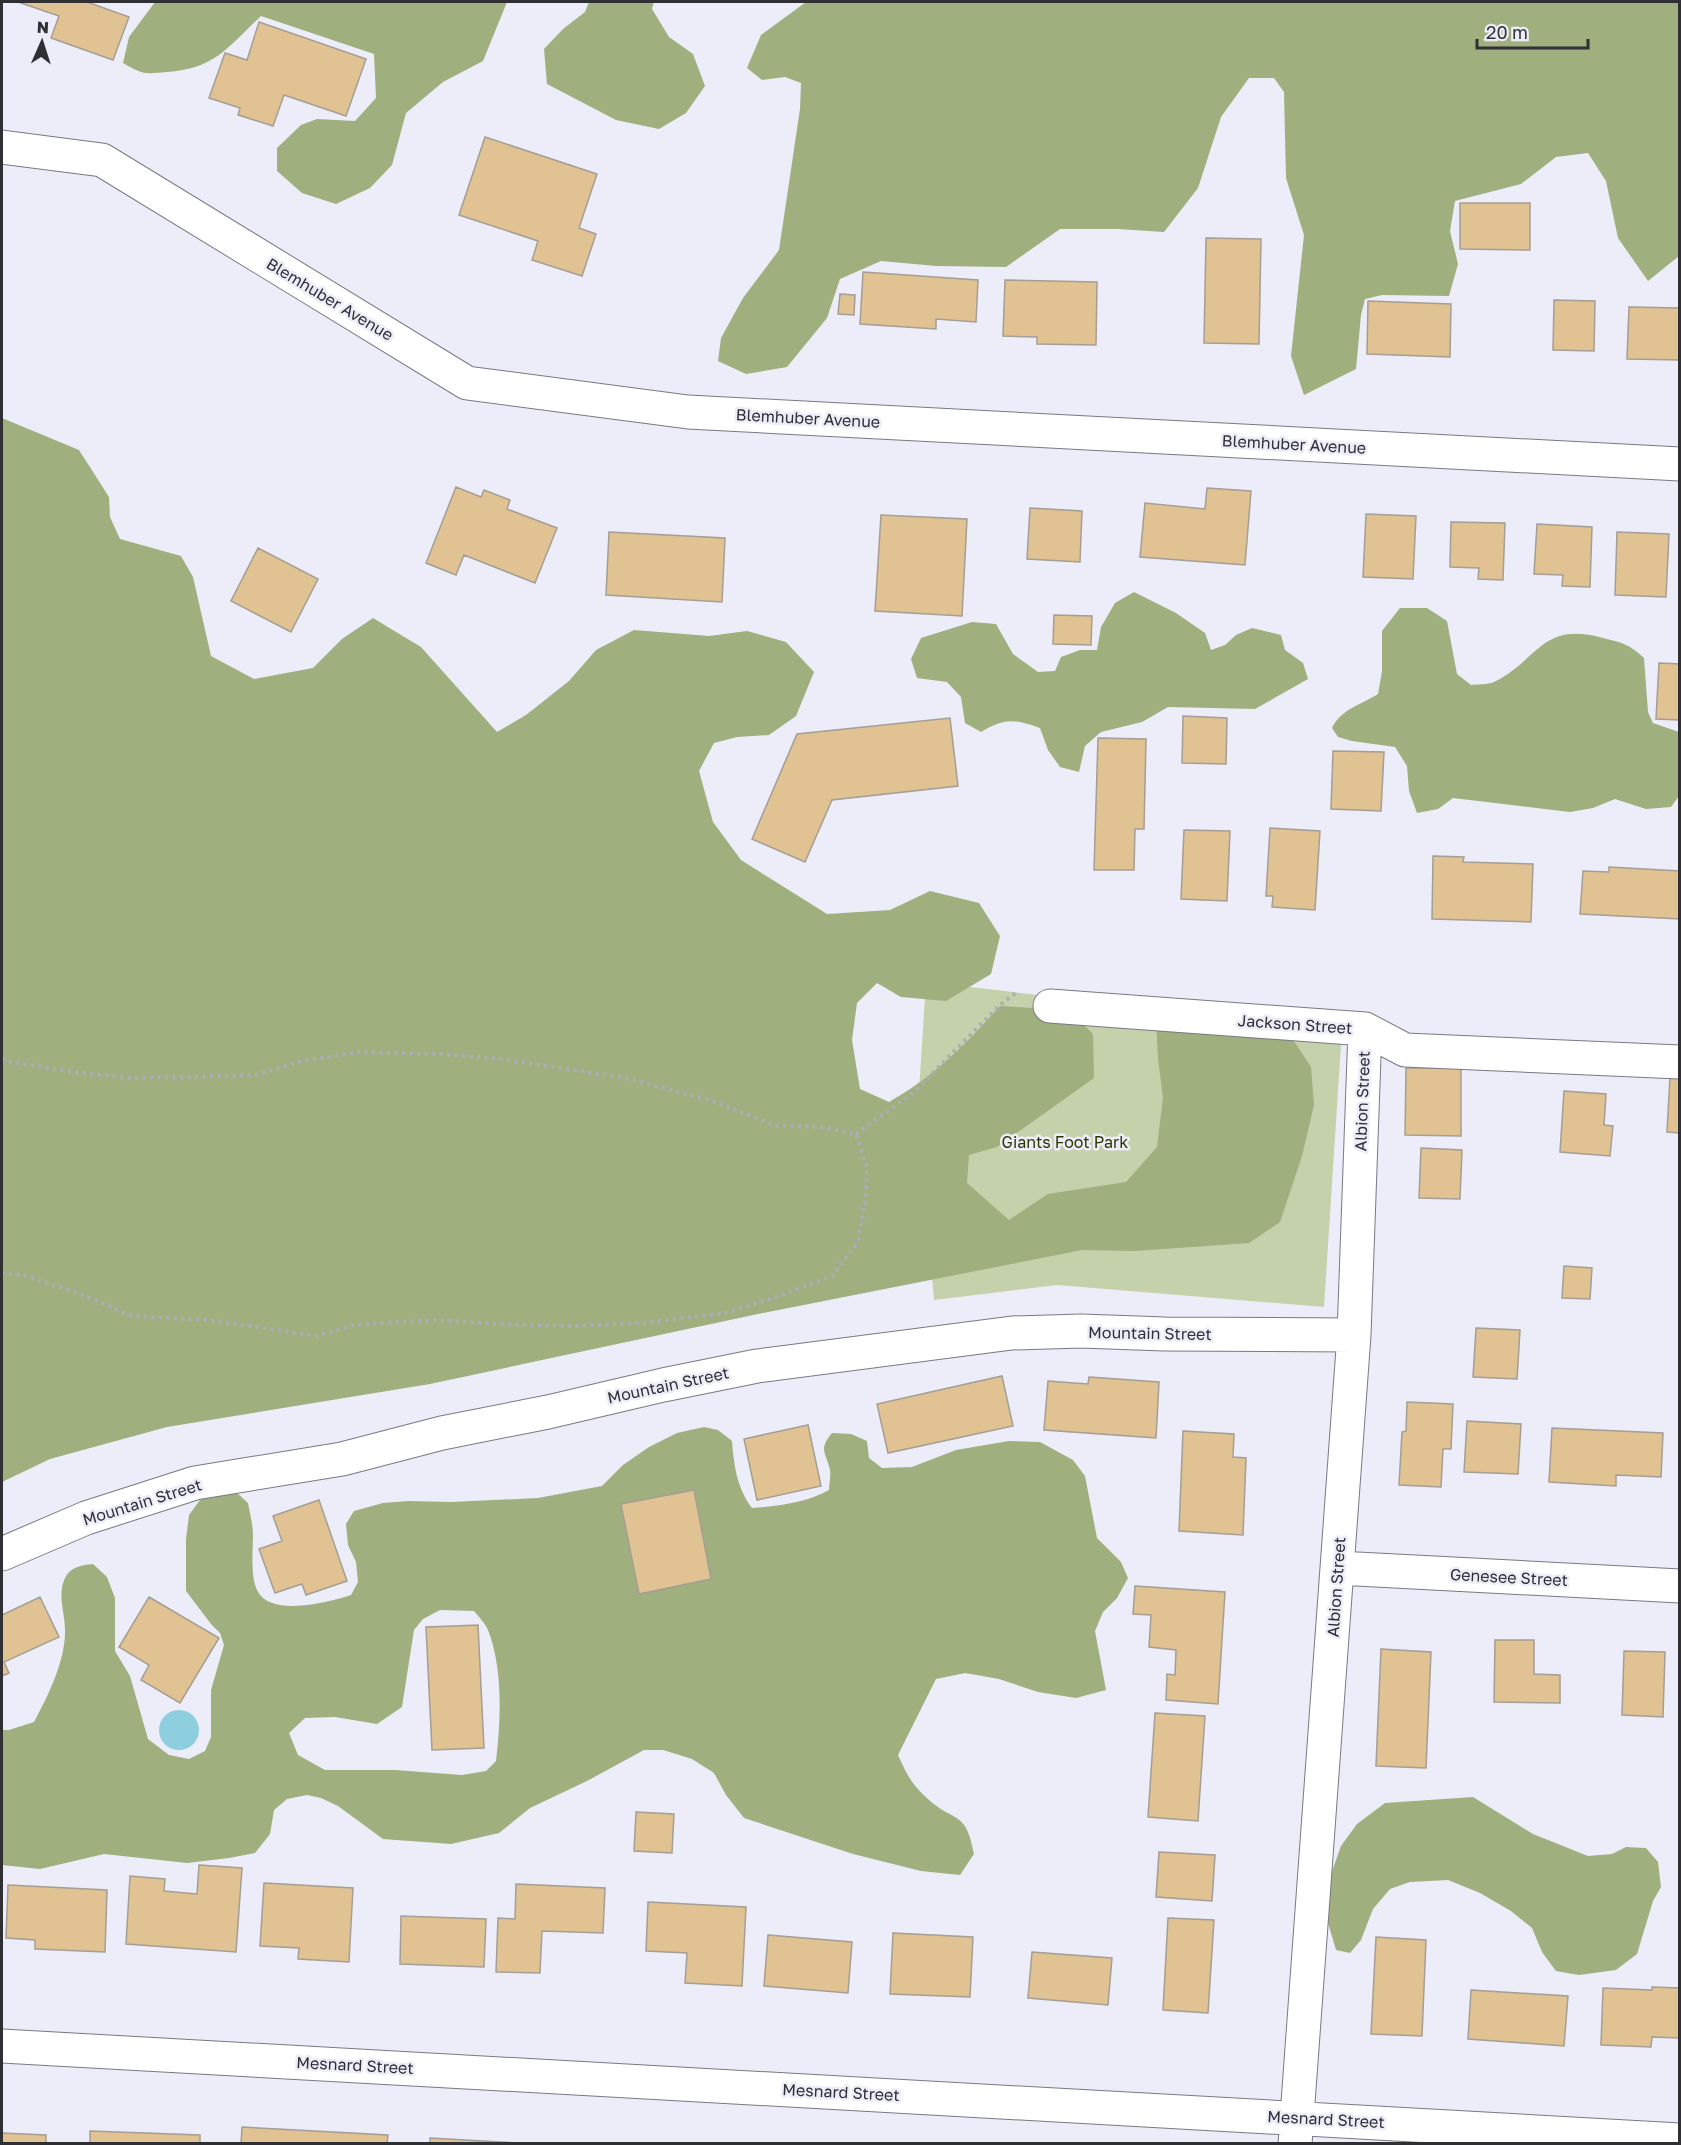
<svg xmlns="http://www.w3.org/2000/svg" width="1681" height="2145" viewBox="0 0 1681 2145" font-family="'Golos Text',sans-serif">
<rect width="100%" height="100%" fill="#ededf9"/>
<path fill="#c4d1ab" d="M926 982 1342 1030 1324 1307 1057 1285 934 1300 918 1107Z"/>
<path fill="#9faf7e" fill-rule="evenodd" d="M155 2H507L483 61 443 82 406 113 392 165 370 188 336 204 302 193 277 171V148L301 125 317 119 355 121 376 98 374 54 261 16C229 46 215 69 167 72 143 74 144 75 123 63L129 37Z
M589 2H654L652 9 669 37 693 54 705 86 686 113 659 129 616 120 547 84 544 49 563 29 585 12Z
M806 2H1679V256L1648 281 1618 238 1606 181 1588 153 1556 157 1521 184 1455 201 1450 231 1458 264 1449 296 1382 295 1365 299 1361 315 1356 369 1304 395 1291 356 1304 235 1286 178 1284 92 1274 78H1249L1221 117 1198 188 1164 232 1118 229H1060L1006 267 936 266 881 261 840 279 827 318 787 367 746 374 718 361 721 338 743 298 779 250 800 109 801 83 785 77 762 80 747 68 761 35Z
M2 418 79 450 109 497 110 517 120 539 181 556 193 577 211 656 254 679 313 668 342 639 373 618 421 647 497 732 526 715 569 681 596 650 634 630 709 636 747 631 786 642 814 672 796 716 769 735 737 737 714 743 699 771 713 822 741 860 827 914 890 910 930 891 979 903 1000 936 991 974 946 1001 901 997 877 983 857 1003 852 1040 860 1089 889 1102C936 1075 964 1046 1000 1006L1068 1010 1093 1034 1094 1078 997 1147 969 1155 967 1183 1009 1220 1048 1194 1126 1182 1157 1147 1163 1097 1158 1059 1156 1019 1282 1023 1311 1067 1314 1105 1302 1156 1280 1222 1249 1243 1135 1251 1082 1250 758 1314 430 1384 167 1427 50 1459 2 1482Z
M1134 592 1176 613 1205 633 1211 650 1225 645 1236 635 1252 628 1281 635 1285 650 1303 663 1308 679 1255 709 1168 707 1142 722 1101 732 1085 746 1079 772 1060 767 1048 750 1040 728C1014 719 1005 718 981 732L965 723 961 697 947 682 917 678 911 659 921 638 972 622 996 624 1013 654 1038 672 1055 671 1061 657 1080 650H1097L1101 627 1115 603Z
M1400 608H1427L1447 621 1457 674 1471 685C1478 684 1487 685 1494 682 1539 660 1541 621 1603 638 1623 643 1629 644 1644 658L1648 712 1653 723 1679 732V796L1671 807 1646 809 1615 799 1593 808 1570 812 1453 798 1438 809 1417 813 1409 791 1407 766 1395 747 1352 741 1338 737 1332 728C1341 709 1361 705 1378 694L1382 671V631Z
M704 1427 718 1430 732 1441C734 1466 737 1488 752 1508 779 1506 805 1503 829 1490 829 1484 831 1476 830 1470 826 1452 818 1450 832 1433L851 1434 867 1441 869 1458 882 1468 912 1467 956 1450 1009 1441 1040 1442 1073 1460 1085 1476 1097 1538 1121 1562 1128 1578 1117 1598 1103 1612 1095 1631 1106 1690 1076 1698 1038 1692 999 1679 965 1673 936 1679 898 1755C907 1775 912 1785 929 1800 955 1823 966 1810 974 1854L960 1875 921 1871 853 1854 744 1818 726 1795 714 1773 692 1759 663 1750H644L587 1781 530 1808 499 1833 451 1844 383 1839 338 1806 321 1798 307 1795 287 1799 274 1810 270 1834 255 1853 229 1858 187 1863 104 1854 40 1869 2 1865V1730H9L34 1722C48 1696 66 1660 65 1629 65 1613 57 1595 65 1578 70 1567 82 1565 93 1564L107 1577 115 1598V1651L130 1676 148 1739 169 1755 189 1759 205 1751 211 1737V1690L224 1645 220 1633 211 1624 186 1591V1539L189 1515 200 1500 220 1492 237 1493 248 1503C250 1514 253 1525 253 1536 253 1551 250 1578 258 1592 272 1617 330 1602 351 1595L358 1582 356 1562 348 1545 346 1524 354 1511 383 1503 409 1501 451 1502 538 1498 602 1486 623 1465 649 1447 677 1433ZM440 1610 474 1611C479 1617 485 1623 488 1630 503 1668 501 1720 496 1761L486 1771 462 1775 395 1770H325L298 1755 289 1733 305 1718 335 1717 377 1724 402 1707 414 1630 423 1619Z
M1473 1797 1533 1834 1588 1856 1612 1854 1626 1847 1646 1848 1658 1862 1661 1887 1653 1901 1637 1954 1616 1970 1579 1975 1556 1971 1542 1952 1532 1928 1511 1911 1480 1893 1448 1880 1410 1882 1390 1889 1373 1909 1361 1940 1350 1953 1336 1950 1328 1923 1326 1888 1341 1846 1357 1824 1385 1803Z"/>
<path fill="#8dcfde" d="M159 1730a20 20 0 1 1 40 0a20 20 0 1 1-40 0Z"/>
<path fill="#e0c293" stroke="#a49e94" stroke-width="1.5" d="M18 2H87L129 17 113 60 51 38 59 16Z
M259 22 366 59 346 116 284 95 273 126 238 115 240 108 209 98 225 53 247 60Z
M485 137 597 174 579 228 596 234 582 276 532 260 538 241 459 215Z
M1460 203H1530V250L1460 249Z
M1206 238 1261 239 1259 344 1204 343Z
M863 272 978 280 976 322 936 319V329L860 324Z
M1005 280 1097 282 1096 345 1037 344V337L1003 336Z
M840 294 855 295 854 315 838 314Z
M1554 300 1595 301 1594 351 1553 350Z
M1368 301 1451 304 1450 357 1367 354Z
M1629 307 1680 308V360L1627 359Z
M456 487 481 497 484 490 510 500 507 509 557 528 535 583 464 555 456 575 426 563Z
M1207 488 1251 491 1245 565 1140 557 1145 503 1205 509Z
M1030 508 1082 511 1080 562 1027 559Z
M1366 514 1416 516 1413 579 1363 577Z
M881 515 967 519 962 616 875 611Z
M1451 522 1505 523 1503 580 1478 579 1479 568 1450 567Z
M1537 524 1592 527 1590 587 1562 586 1563 575 1534 574Z
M609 532 725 538 722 602 606 595Z
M1617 532 1669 534 1666 597 1615 595Z
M258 548 318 579 291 632 231 601Z
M1054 615 1092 616 1091 645 1053 644Z
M1659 663 1680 664V720L1656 719Z
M1183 716 1227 718 1226 764 1182 763Z
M950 718 958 786 832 800 805 862 752 839 797 734Z
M1098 738 1146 739 1144 829H1135L1134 870H1094Z
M1333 751 1384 752 1381 811 1331 809Z
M1270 828 1320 831 1315 910 1272 907 1273 896H1266Z
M1184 830 1230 831 1227 901 1181 899Z
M1433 856 1464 857 1463 862 1533 864 1531 922 1432 919Z
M1609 867 1680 871V919L1580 914 1583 871 1609 872Z
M1406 1068H1461V1136L1405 1135Z
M1670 1077 1680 1078V1133L1667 1132Z
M1564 1091 1606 1094 1604 1125 1613 1126 1610 1156 1560 1152Z
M1421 1148 1462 1150 1460 1199 1419 1198Z
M1564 1266 1592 1268 1590 1299 1562 1298Z
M1476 1328 1520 1330 1517 1379 1473 1377Z
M1002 1376 1013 1426 888 1453 877 1404Z
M1089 1377 1159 1382 1156 1438 1044 1430 1048 1381 1088 1384Z
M1407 1402 1453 1404 1451 1449H1443L1441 1487 1399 1485 1402 1432 1406 1431Z
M1467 1421 1521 1424 1518 1474 1464 1472Z
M808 1425 821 1486 757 1500 744 1439Z
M1552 1428 1663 1433 1661 1477 1616 1475V1486L1549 1482Z
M1183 1431 1234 1434 1233 1457 1246 1458 1243 1535 1179 1531Z
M694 1490 711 1579 639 1594 621 1504Z
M319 1500 347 1581 306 1595 302 1584 275 1593 259 1549 282 1541 273 1516Z
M1135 1586 1225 1592 1218 1704 1166 1700 1167 1674 1175 1675 1176 1650 1149 1647 1151 1615 1133 1614Z
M40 1597 59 1637 4 1662 9 1673 2 1676V1615Z
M149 1597 219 1638 180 1703 141 1680 149 1665 119 1647Z
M478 1625 484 1748 432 1750 426 1627Z
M1495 1640H1534V1674L1560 1675V1703L1494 1702Z
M1381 1649 1431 1652 1426 1768 1376 1766Z
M1624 1651 1665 1652 1663 1717 1622 1715Z
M1155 1713 1205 1716 1198 1821 1148 1817Z
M636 1812 674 1814 672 1853 634 1851Z
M1159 1852 1215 1855 1212 1901 1156 1897Z
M199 1865 242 1868 236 1952 126 1944 130 1876 165 1879 164 1891 197 1894Z
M264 1883 353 1888 349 1962 298 1959 299 1948 260 1946Z
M516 1884 605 1888 603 1933 542 1931 540 1973 496 1972 498 1918 515 1919Z
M8 1885 107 1890 105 1952 35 1949V1940L6 1938Z
M648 1902 746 1907 742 1986 685 1983 687 1953 646 1951Z
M401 1916 486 1919 484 1967 400 1964Z
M1168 1918 1214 1920 1208 2013 1163 2010Z
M893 1933 973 1937 970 1997 890 1994Z
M768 1935 852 1942 848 1993 764 1986Z
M1376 1937 1426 1940 1422 2036 1371 2034Z
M1032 1952 1112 1958 1108 2005 1028 1998Z
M1652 1987 1680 1988V2038L1652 2037 1651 2047 1601 2045 1603 1988 1652 1990Z
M1471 1990 1568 1996 1564 2046 1468 2039Z
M242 2127 388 2135 387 2144H241Z
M90 2131 200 2135V2144H90Z
M2 2133 46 2135V2144H2Z
M430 2138 517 2143V2144H430Z"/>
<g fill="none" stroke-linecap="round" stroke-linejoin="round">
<g stroke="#797984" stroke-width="35">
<path id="street" d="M2 147 102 160 467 383 688 412 1680 464
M1050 1006 1365 1029 1405 1050 1680 1062
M2 1554 86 1518 195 1483 342 1459 442 1433 548 1412 663 1385 757 1366 1012 1333 1081 1331 1165 1334 1354 1335
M1338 1568 1680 1586
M2 2046 1680 2140
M1295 2144 1354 1335 1365 1029"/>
</g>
<path stroke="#adadb7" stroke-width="4" stroke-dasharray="3 4.5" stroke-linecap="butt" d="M2 1058 11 1062 74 1072 131 1078 183 1077 256 1075 302 1061 359 1052 444 1054 509 1060 630 1079 716 1102 773 1125 820 1127 856 1134 867 1167 866 1197 858 1242 832 1276 779 1296 726 1313 642 1323 573 1326 496 1324 437 1320 353 1325 317 1336 210 1320 132 1316 80 1294 24 1275 2 1273
M856 1134 914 1092 1000 1005 1017 992"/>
<use href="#street" stroke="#fff" stroke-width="33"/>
</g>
<g text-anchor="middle" stroke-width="5" stroke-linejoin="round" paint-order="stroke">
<g font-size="16" fill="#2f2f34" stroke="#ededf9">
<text transform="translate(330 299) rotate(31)" y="6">Blemhuber Avenue</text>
<text transform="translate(808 418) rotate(3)" y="6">Blemhuber Avenue</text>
<text transform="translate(1294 444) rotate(3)" y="6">Blemhuber Avenue</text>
<text transform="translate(1295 1024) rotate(4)" y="6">Jackson Street</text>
<text transform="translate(1362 1101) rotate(-88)" y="6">Albion Street</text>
<text transform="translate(1150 1333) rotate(1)" y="6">Mountain Street</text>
<text transform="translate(668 1385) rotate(-12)" y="6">Mountain Street</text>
<text transform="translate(142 1502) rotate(-17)" y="6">Mountain Street</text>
<text transform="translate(1509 1577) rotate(3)" y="6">Genesee Street</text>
<text transform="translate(1336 1587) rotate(-86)" y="6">Albion Street</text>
<text transform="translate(355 2065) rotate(3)" y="6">Mesnard Street</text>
<text transform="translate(841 2092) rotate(3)" y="6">Mesnard Street</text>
<text transform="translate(1326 2119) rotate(3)" y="6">Mesnard Street</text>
</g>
<g font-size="16" fill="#2a3700" stroke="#ededf9">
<text x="1065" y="1148">Giants Foot Park</text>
</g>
</g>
<rect width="1681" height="2145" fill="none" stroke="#2f2f34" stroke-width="6"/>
<g transform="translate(42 42) rotate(3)" stroke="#ededf9" stroke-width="4.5" paint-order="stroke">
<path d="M0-4.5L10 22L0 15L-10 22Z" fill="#2f2f34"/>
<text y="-9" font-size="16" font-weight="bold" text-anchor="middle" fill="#2f2f34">N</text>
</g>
<path d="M1477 39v9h111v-9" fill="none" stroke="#2f2f34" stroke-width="3"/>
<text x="1486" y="39" font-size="18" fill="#2f2f34" stroke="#ededf9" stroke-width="4.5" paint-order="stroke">20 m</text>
</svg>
